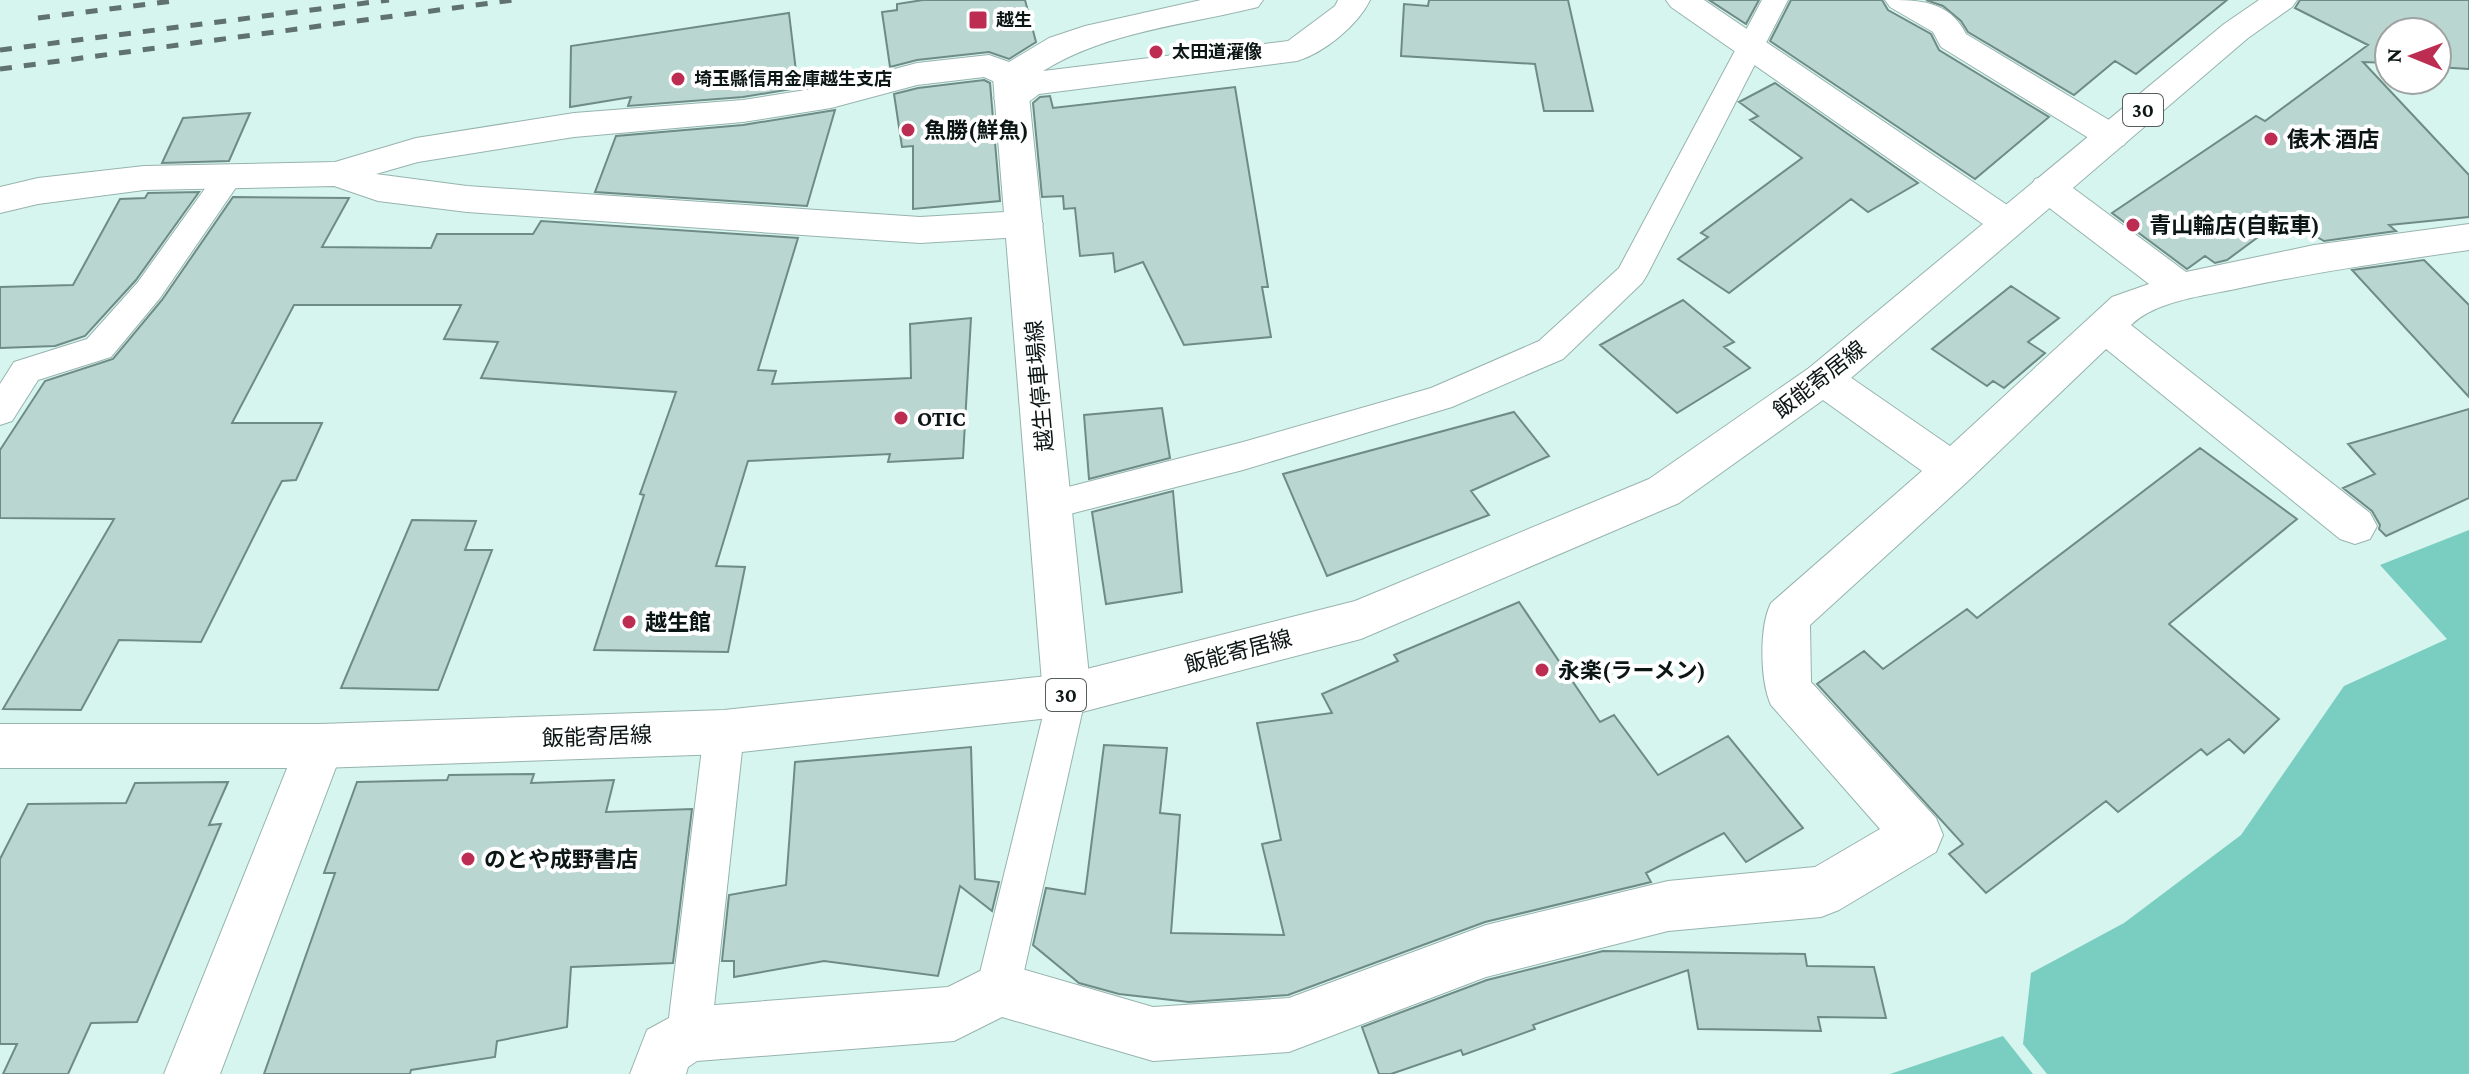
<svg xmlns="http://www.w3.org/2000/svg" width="2469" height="1074" viewBox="0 0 2469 1074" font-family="'Crimson Pro','Noto Sans JP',serif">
<rect width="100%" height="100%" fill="#d7f5ef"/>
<path fill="#7acec1" d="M2469 530V1074H2047L2023 1044 2031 973 2124 923 2241 835 2344 686 2447 639 2380 565Z
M2003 1036 2033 1074H1890Z"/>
<path fill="#b9d6d1" stroke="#6f8b86" stroke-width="2" d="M923 0H1025L1036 42 1009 59 989 52 917 60 890 67 882 12 897 10V4Z
M1429 0H1568L1593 111H1544L1535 64 1401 56 1404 4 1428 6Z
M1709 0H1759L1746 24Z
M1791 0H1882L1888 10 1931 34 1939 50 2049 117 1975 179 1770 41Z
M1926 0H2227L2136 74 2115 61 2074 95 1968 32 1961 21 1943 6Z
M2300 0H2469V69L2437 67V32H2389V63L2363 62 2469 175V217L2389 225 2396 231 2324 241 2284 218 2227 260 2215 263 2205 256 2187 269 2112 213 2256 116 2265 121 2368 45 2295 8Z
M789 13 798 88 743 97 628 106 631 97 570 107 571 46Z
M984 80 990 83 1000 201 913 209V146L902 147 894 94 918 88Z
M1775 83 1918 183 1868 212 1851 199 1729 293 1678 259 1708 237 1701 233 1802 158 1750 120 1758 116 1739 102Z
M1235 87 1268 287H1262L1271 337 1184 345 1143 262 1115 272 1113 253 1080 256 1075 208 1064 209 1063 196 1042 197 1033 103 1040 97 1050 96 1053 108Z
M835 110 807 206 595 192 616 136 743 125Z
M250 113 229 161 162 163 183 118Z
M199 192 136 280 85 336 55 346 0 348V287L73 285 120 199 145 198 148 193Z
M233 197 349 198 322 247 431 248 437 234H533L541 221 798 238 758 370 776 371 772 384 911 378 910 324 971 318 963 458 888 462 890 454 748 461 716 566 745 567 728 652 594 650 644 495 640 494 676 392 481 378 498 342 444 339 461 305H294L232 423H322L296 480 282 481 272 500 201 642 119 640 81 710 3 709 114 519 0 518V450L45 381 113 359 162 300Z
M2424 260 2469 305V397L2352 270Z
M2011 286 2059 318 2028 342 2045 353 2004 388 1993 381 1987 386 1932 349Z
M1683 300 1734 342 1724 347 1750 368 1677 413 1600 345Z
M1162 408 1170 458 1089 479 1084 415Z
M2469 409V498L2386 536 2379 529 2380 525 2372 511 2343 488 2375 474 2348 444Z
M1514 412 1549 456 1471 491 1489 515 1327 576 1283 474Z
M2200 448 2297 519 2169 624 2279 719 2244 753 2229 739 2207 755 2201 749 2118 812 2106 801 1986 893 1949 854 1963 844 1817 684 1864 651 1883 669 1967 609 1977 618Z
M1173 491 1182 592 1106 604 1092 512Z
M412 520 476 521 465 550H492L438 690 341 688Z
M1519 602 1600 722 1614 715 1658 775 1728 736 1803 828 1746 862 1724 833 1646 873 1651 882 1485 922 1288 995 1189 1002 1119 994 1079 983 1033 945 1046 888 1085 894 1104 745 1167 748 1160 813 1180 815 1171 933 1284 935 1262 844 1281 840 1257 723 1332 713 1322 694 1398 661 1394 655Z
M971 747 975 879 999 882 992 911 960 886 938 976 824 961 734 977V961H722L729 895 786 885 795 762Z
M534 774 531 783 614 780 606 812 692 809 673 963 571 967 567 1027 497 1041 495 1057 411 1070 410 1074H264L335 873H324L357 782 447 780 449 775Z
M228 782 209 825 221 824 137 1022 91 1023 68 1074H3L17 1044H0V859L28 804 126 803 135 783Z
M1603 951 1805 954 1807 966 1874 967 1886 1018 1818 1017 1821 1031 1698 1029 1688 970 1533 1025 1535 1029 1463 1055 1461 1050 1391 1074H1379L1362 1027 1487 980Z"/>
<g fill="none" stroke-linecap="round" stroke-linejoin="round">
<g stroke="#97b3ae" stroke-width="2">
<path id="service" d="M1762 0H1788L1647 275 1642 283 1563 359 1452 407 1243 470 1050 519 1037 515 1032 505 1037 495 1243 442 1431 388 1539 341 1619 268Z
M229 166 239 169 244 176 239 183 160 298 111 357 38 380 12 421 0 425V384L14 362 87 339 138 282 219 169Z
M1067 678 1081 683 1086 695 1020 989 1014 1005 998 1011 982 1005 976 989 1048 695 1053 683Z
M724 714 738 719 744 732 711 1034 705 1050 689 1056 673 1050 667 1034 704 732 710 719Z"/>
</g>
<g stroke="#97b3ae" stroke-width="2">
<path id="minor" d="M1201 0H1263L1258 7C1186 25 1107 31 1043 71L1288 41 1335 6 1338 0H1370C1358 25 1324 53 1297 61L1039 94C1025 105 1017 111 999 106L994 98 1004 86 984 77 917 85 831 108 743 122 574 137 418 162 376 174 467 186 920 217 1024 211 1037 215 1043 224 1037 233 1024 237 920 243 467 212 378 201 334 186 144 190 38 204 0 213V187L38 178 144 166 335 162 416 138 574 113 743 100 831 86 917 63 989 55 1009 62 1049 38 1085 26Z
M1885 0C1918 0 1949 0 1966 34L2124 129 2130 137 2124 145 2112 149 2100 145 1941 47 1933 32 1890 7Z
M2048 175 2061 179 2186 272 2314 245 2469 224V250C2392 261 2316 272 2240 288 2205 296 2157 300 2131 325L2370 513 2377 526 2370 539 2355 544 2340 539 2106 349 1967 482 1810 625 1811 682 1936 818 1943 835 1936 852 1839 910 1821 917 1668 931 1486 977 1289 1052 1153 1061 1002 1017 954 1041 697 1061 688 1067 686 1074H630L647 1030 689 1007 948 987 998 962 1153 1007 1289 998 1486 925 1668 881 1815 867 1880 829 1771 705C1760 681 1759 627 1771 603L1922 471 1809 390 1803 379 1809 368 1823 363 1837 368 1950 446 2112 297 2149 284 2035 197 2030 188 2035 179Z"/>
</g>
<g stroke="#97b3ae" stroke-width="2">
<path id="tertiary" d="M1666 0H1704L2019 213 2025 222 2019 231 2006 235 1993 231 1671 7Z
M320 724 337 730 344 746 220 1074H164L296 746 303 730Z"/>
</g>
<g stroke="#97b3ae" stroke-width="2">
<path id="secondary" d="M1010 66 1022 69 1027 77 1091 695 1084 710 1067 716 1050 710 1043 695 993 77 998 69Z"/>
</g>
<g stroke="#97b3ae" stroke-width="2">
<path id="primary" d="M2259 0H2297L2292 7 2248 38 1837 390 1679 503 1361 639 1067 716 724 754 320 768H0V724H320L724 710 1067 674 1355 601 1649 479 1809 368 2224 24Z"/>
</g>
<use href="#service" fill="#fff" fill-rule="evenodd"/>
<use href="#minor" fill="#fff" fill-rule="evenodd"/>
<use href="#tertiary" fill="#fff" fill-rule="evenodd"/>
<use href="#secondary" fill="#fff" fill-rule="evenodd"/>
<use href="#primary" fill="#fff" fill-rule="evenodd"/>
<path stroke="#60726f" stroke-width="5" stroke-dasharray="12 12" stroke-linecap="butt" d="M38 18 180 0
M0 50 389 0
M0 69 513 0"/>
</g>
<g fill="#bd2d52" stroke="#fff" stroke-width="3">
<rect x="968" y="10" width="20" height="20" rx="4"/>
<circle cx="1156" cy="52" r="8"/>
<circle cx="678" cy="79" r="8"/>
<circle cx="908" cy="130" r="8"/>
<circle cx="2271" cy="139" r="8"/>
<circle cx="2133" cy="225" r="8"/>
<circle cx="901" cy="418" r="8"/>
<circle cx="629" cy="622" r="8"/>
<circle cx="1542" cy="670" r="8"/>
<circle cx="468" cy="859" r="8"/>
</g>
<g text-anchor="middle" stroke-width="8" stroke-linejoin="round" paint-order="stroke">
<g font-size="18" font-weight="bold" fill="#0c1615" stroke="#fff" text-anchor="start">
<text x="996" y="26">越生</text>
<text x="1172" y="58">太田道灌像</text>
<text x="694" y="85">埼玉縣信用金庫越生支店</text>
</g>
<g fill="#fff" stroke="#555c5b" stroke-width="2">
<rect x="2123" y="94" width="40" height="32" rx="6"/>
<rect x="1046" y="679" width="40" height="32" rx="6"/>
</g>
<g font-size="20" font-weight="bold" fill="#0c1615">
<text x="2143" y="117">30</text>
<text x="1066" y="702">30</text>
</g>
<g font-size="22" font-weight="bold" fill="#0c1615" stroke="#fff" text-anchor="start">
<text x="924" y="138">魚勝(鮮魚)</text>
<text x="2287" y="147">俵木 酒店</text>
<text x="2149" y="233">青山輪店(自転車)</text>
<text x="917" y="426">OTIC</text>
<text x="645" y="630">越生館</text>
<text x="1558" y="678">永楽(ラーメン)</text>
<text x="484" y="867">のとや成野書店</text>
</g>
<g font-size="22" fill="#0c1615" stroke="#fff">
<text transform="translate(1819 379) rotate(-38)" y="8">飯能寄居線</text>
<text transform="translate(1039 386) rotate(-95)" y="8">越生停車場線</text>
<text transform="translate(1238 651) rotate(-15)" y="8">飯能寄居線</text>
<text transform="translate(597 736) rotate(-2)" y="8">飯能寄居線</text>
</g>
</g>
<g transform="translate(2413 56) rotate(271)"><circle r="38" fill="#ffffff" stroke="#9ea2a1" stroke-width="2"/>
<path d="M0-6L14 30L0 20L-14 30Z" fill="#bd2d52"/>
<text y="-12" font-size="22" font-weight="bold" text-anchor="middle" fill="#0c1615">N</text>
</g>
</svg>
